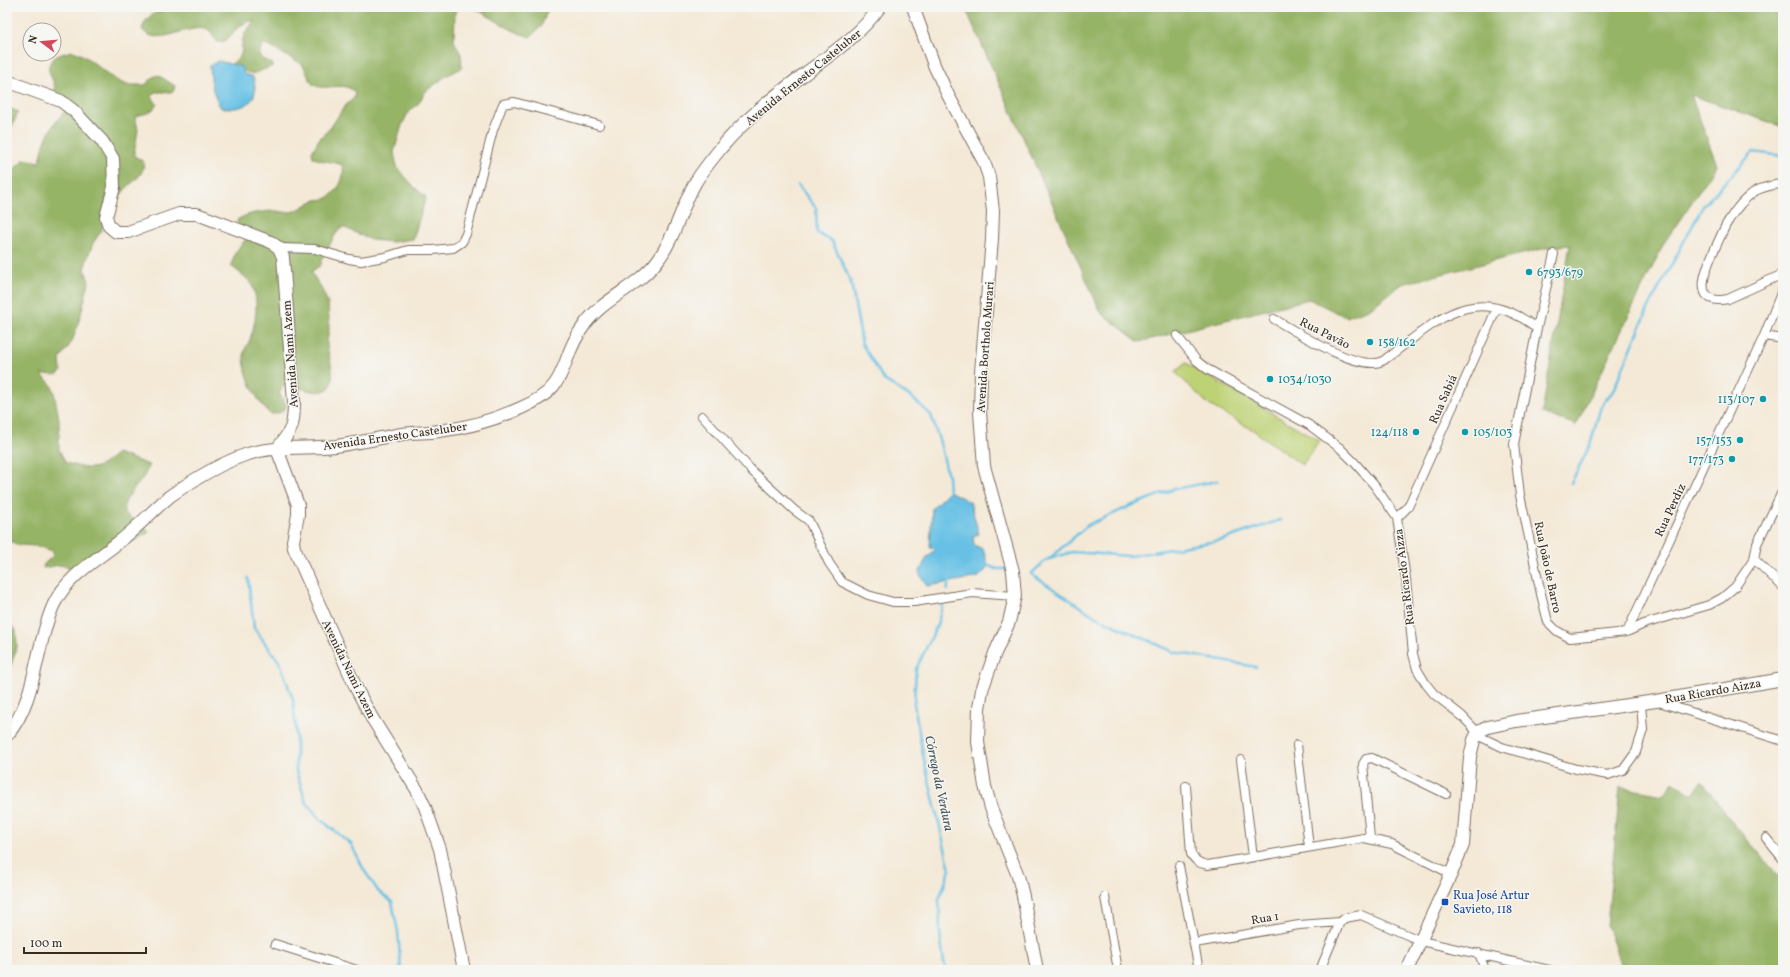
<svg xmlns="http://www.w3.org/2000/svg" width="1790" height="977" viewBox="0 0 1790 977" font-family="Vollkorn,serif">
<rect width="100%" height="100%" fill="#f6f6f2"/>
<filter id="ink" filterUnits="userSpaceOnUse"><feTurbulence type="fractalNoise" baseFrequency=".025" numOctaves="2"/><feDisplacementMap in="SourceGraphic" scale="8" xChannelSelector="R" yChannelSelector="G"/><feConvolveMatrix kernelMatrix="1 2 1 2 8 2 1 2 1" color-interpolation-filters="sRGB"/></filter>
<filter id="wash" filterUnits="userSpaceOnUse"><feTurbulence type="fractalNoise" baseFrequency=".012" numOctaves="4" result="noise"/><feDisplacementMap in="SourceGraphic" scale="16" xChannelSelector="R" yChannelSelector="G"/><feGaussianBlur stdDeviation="0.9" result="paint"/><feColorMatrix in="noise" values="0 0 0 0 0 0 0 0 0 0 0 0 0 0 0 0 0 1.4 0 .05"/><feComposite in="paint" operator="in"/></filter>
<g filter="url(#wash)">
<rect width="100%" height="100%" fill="#f4e9d7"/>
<path fill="#bdd275" stroke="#7c7e4a" d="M1186 363 1320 441 1302 465 1253 430 1209 405 1175 372Z"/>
<path fill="#96b466" stroke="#686f42" d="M172 7H461L455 12 454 41 461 54 462 68 446 76 425 92 419 103 408 113 402 125 394 152 397 167 415 188 426 197 413 239 393 242 371 240 343 227C331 235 330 250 321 260V265L311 272C318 283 325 293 328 305 329 313 329 322 329 330 329 335 326 340 327 345 328 355 338 382 328 389 315 397 297 384 283 386L279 393 285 403 286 407C281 413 278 414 270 414 256 401 243 373 244 353 245 347 250 342 251 336 256 321 259 300 252 285 248 278 237 271 231 266L235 253 249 235 238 224 237 220C247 213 264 211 276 211 280 211 284 213 288 212 298 212 304 205 313 201 317 199 321 200 325 199 337 194 345 179 343 166 334 160 323 163 313 157L312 152 319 139 331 127 344 107 354 98 355 94C347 79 327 92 314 85 308 81 307 70 302 64L265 44 262 45 259 55 262 59 273 64V66L252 74 234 67 232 63C245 57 240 50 243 39 244 33 250 27 253 22V20C249 22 244 23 240 26 231 33 229 43 216 42 214 38 212 33 209 31 193 20 156 50 142 29 148 11 158 14 172 7Z
M472 7H549L541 27 530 37C509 31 492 17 472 7Z
M965 7H1783V127L1691 95 1717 165 1664 243 1576 425 1542 413 1570 245 1550 247 1402 284 1369 309 1346 317 1309 299 1139 342 1101 313Z
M73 51C92 56 110 82 129 85 134 85 140 85 145 85L153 77 158 75 175 86 174 90 171 92H155L152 97 157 104C152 113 145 114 135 116L138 130 134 154 136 157 144 162C143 179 132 180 123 192 113 204 119 207 103 216L102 230 93 243 86 262 85 269 89 282 81 314 72 342 60 358 61 372 57 375 41 374 51 384 54 392 59 419V450L66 463C92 470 96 472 117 453L149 465C147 470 145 475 142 479 137 486 117 506 126 514 134 521 142 524 149 532 126 547 100 556 75 569L60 565 43 568 44 564 53 556V551L36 546 19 545 7 540V177L24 159 40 162C43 144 48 130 60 117 65 110 70 109 73 100L45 95 7 80 55 92C56 85 52 80 50 74 44 59 61 53 73 51Z
M7 107 18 112 7 139Z
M7 622 16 630 17 647 10 668 7 670Z
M1702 781 1735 826 1783 880V970H1623L1607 926 1620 787 1664 795 1673 782 1693 795Z"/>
<path fill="#67c1e5" stroke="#517682" d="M219 61 242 67 244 74 253 77C261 103 244 110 221 108 212 92 211 84 210 65Z
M949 491 970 502 979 534 973 536 974 545 983 549 988 565 985 571 979 577 927 586 919 573 927 557 936 549 930 547 932 508Z"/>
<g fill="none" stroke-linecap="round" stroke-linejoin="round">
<path stroke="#67c1e5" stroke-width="2.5" d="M798 185 816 208 817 233 832 241 851 282 862 344 884 380 911 397 931 415 940 443 948 476 949 494
M1571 483 1590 445 1601 406 1613 391 1649 307 1703 206 1753 152 1783 156
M1049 559 1088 525 1133 505 1174 489 1217 481
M986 565 997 569H1006
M248 578 254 628 280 663 293 699 296 730V771L306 802 320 819 351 844 364 870 378 891 392 902 398 932 401 970
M947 590 950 580
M943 604 936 628 916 669 914 704 923 755 950 870 939 899 940 933 944 964 947 970
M1256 667 1174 652 1096 617 1031 574 1046 560 1072 552 1130 556 1222 540 1280 520"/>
</g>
</g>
<g filter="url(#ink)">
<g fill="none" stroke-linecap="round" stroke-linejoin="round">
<g stroke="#7c6d5f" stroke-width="10">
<path id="street" d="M1783 184C1775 184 1760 188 1754 192 1744 199 1735 210 1729 220 1724 227 1721 236 1717 244 1708 263 1687 307 1728 299L1783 274
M279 248 315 249 349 259 361 261 385 257 408 250H433L453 248 462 242 466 234 493 130 503 104 514 102 599 125
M1554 254 1537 328 1514 444 1520 495 1541 594 1548 622 1557 631 1570 638 1627 632 1644 624 1709 605 1722 598 1735 587 1754 559 1757 544 1783 490
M1274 319C1297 332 1355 370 1380 362 1383 361 1386 359 1388 357 1440 319 1474 281 1537 328
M1177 336 1197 361 1207 369 1309 425 1340 448 1355 463 1375 486 1397 518 1406 579 1413 654 1417 669 1426 684 1434 694 1462 716 1483 738 1502 747 1576 769 1608 775 1623 770 1636 752 1643 730 1641 704
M1764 336 1783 339
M702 416 752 471 794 510 809 521 829 563 842 582 868 595 893 602H914L972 593 1015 596
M1397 518 1408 507 1497 308
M1754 559 1783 587
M1627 632 1764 336 1783 288
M1659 702 1783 741
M1297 745 1309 847
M1241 760 1253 857
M1186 786 1191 854C1196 862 1199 863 1208 865L1364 838 1392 844 1451 874
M1370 838 1363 764 1366 759 1372 758 1446 794
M1766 838 1783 859
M1179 866 1199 970
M1105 897 1118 970
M1195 943 1299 925 1340 922
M275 944 357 970
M1479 953 1485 970
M1320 970 1340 922 1345 918 1361 915 1421 941 1549 970"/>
</g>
<g stroke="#7c6d5f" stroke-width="14">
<path id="secondary" d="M913 7 934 65 948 95 984 162 989 177 993 211 992 239 981 372 980 412 984 466 1013 571 1015 596 1009 622 995 653 982 690 979 708 978 742 985 786 991 808 1018 876 1023 896 1037 970
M7 81 61 101 74 111 102 141 113 159 114 187 106 217 109 226 116 232H128L179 214H197L271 242 279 248 283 257 294 402C294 426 292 430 277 449L298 505V515L293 541 294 548 357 690 372 718 417 790 425 807 440 849 464 970
M7 735C37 701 35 644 54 604 68 575 97 560 120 541 138 527 153 510 170 496 193 480 219 464 245 455 274 445 306 449 336 446 358 443 380 438 402 434 415 432 427 433 439 431 467 428 496 419 521 408 573 386 557 361 585 324 604 298 638 287 658 260 675 237 681 208 695 183 702 171 712 159 721 148 744 120 773 97 803 75 831 54 859 36 880 7
M1407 970 1451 874 1463 845 1470 757 1474 740 1478 732 1488 727 1516 721 1656 701 1783 679"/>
</g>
<use href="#street" stroke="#fff" stroke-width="8"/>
<use href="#secondary" stroke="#fff" stroke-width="12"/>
</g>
</g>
<g fill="#0f9aa8" stroke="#f6f6f2" stroke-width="1.5">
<circle cx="1529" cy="272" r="4"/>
<circle cx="1370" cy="342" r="4"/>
<circle cx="1270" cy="379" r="4"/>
<circle cx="1763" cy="399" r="4"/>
<circle cx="1416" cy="432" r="4"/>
<circle cx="1465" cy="432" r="4"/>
<circle cx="1740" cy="440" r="4"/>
<circle cx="1732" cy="459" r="4"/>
</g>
<rect fill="#1a4fb4" stroke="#f6f6f2" stroke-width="1.5" x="1441" y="898" width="8" height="8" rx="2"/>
<g text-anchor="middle" stroke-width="3" stroke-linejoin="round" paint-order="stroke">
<g font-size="12" fill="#3b2a1e" stroke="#f6f6f2">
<text transform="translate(803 77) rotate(-39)" y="4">Avenida Ernesto Casteluber</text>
<text transform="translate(1325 333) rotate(27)" y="4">Rua Pavão</text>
<text transform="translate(985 347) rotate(-86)" y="4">Avenida Bortholo Murari</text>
<text transform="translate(290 354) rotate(-94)" y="4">Avenida Nami Azem</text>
<text transform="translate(1443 399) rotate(-66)" y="4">Rua Sabiá</text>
<text transform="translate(395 436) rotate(-8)" y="4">Avenida Ernesto Casteluber</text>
<text transform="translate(1670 510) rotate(-65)" y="4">Rua Perdiz</text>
<text transform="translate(1548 567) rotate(78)" y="4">Rua João de Barro</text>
<text transform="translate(1404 577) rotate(-97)" y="4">Rua Ricardo Aizza</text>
<text transform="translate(349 669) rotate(64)" y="4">Avenida Nami Azem</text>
<text transform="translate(1713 691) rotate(-10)" y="4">Rua Ricardo Aizza</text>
<text transform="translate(1265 918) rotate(-9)" y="4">Rua 1</text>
</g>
<g font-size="12" fill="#0d838f" stroke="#f6f6f2" text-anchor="start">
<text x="1537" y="276">6793/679</text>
<text x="1378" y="346">158/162</text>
<text x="1278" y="383">1034/1030</text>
<text x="1755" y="403" text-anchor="end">113/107</text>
<text x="1408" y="436" text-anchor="end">124/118</text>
<text x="1473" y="436">105/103</text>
<text x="1732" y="444" text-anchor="end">157/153</text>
<text x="1724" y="463" text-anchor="end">177/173</text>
</g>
<g font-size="12" fill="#164399" stroke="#f6f6f2" text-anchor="start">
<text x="1453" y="899">Rua José Artur<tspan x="1453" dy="14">Savieto, 118</tspan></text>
</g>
<g font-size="13" font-style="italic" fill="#48575a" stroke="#f6f6f2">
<text transform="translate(940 783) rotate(78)" y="5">Córrego da Verdura</text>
</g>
</g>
<rect width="1790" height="977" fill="none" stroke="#f6f6f2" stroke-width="24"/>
<g transform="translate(42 42) rotate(286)"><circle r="19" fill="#f6f6f2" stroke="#aba49d"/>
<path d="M0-3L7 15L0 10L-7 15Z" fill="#d1495b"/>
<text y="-6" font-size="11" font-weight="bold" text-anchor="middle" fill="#3b2a1e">N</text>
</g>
<path d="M24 947v6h122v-6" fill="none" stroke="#3b2a1e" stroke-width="2"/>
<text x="30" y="947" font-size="12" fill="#3b2a1e" stroke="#f6f6f2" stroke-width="3" paint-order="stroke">100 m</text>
</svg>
